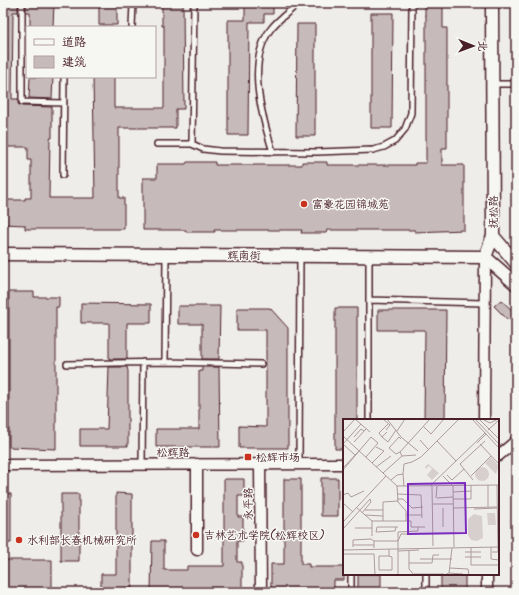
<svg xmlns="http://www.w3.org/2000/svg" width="519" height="595" viewBox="0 0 519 595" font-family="Kalam,'LXGW WenKai TC',sans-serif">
<rect width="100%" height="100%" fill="#efedea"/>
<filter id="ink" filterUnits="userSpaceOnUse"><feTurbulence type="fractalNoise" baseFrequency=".025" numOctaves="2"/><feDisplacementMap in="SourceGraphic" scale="8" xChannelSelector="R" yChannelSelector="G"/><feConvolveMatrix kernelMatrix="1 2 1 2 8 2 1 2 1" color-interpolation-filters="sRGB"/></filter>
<g filter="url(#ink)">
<path fill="#c6babb" stroke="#4a1f2b" d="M3 3H18V12H13L12 99H18V104L22 106 52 107V138H50L49 198H95L93 77H114V108H164V26H162V3H183L184 109H176V128H119V198H124V229H25V225L3 224V200H25V198H31V160H28V147H3Z
M26 3H54L53 27H30V12H26Z
M99 3H117V25H99Z
M245 3H273V14H264V22H249L248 135H228V20H245Z
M425 3H443V28H447V148H442V165H464V230L415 232V230H327L326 233H301L302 230H214L215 232H186V230H143V178H157V164H186L187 162H215V165H302V162H327V165H415V163H426V15H425Z
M371 13H393L392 128H371Z
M297 24H315V136H296Z
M30 77H53L52 99 29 98Z
M9 292H34V297H59V307H56V449L9 447Z
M501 300 515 313 508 320 494 306Z
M81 303 151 304V323H127V359H109V323H81Z
M178 306H220L219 359H202V324H178Z
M237 308H270L288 328V448H239V426L266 427V330H237Z
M335 308H357V420H344V449H335Z
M378 310H446L445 420H424L425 330H378Z
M109 367H127L128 371V446H80V429H107Z
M202 367H219L220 447H156V429H199V371H202Z
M321 478H338V516H321Z
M224 479H244V496H238V517H243V541H237V562H242V592H151L152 541H164V570H187V566H224Z
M284 479H301V564H309V567H344V580H334V592H274V589H271V564H284Z
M3 493 11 494V543H3Z
M116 493 132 494V588H123V592H101V574H116Z
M61 494H79V561H61Z
M3 560H52V592H3Z
M358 574H381V592H358Z
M441 574H465V592H441Z"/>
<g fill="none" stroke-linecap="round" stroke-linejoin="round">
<g stroke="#4a1f2b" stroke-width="8">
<path id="service" d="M22 3V102L64 103
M132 27 133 3
M493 84H516
M157 144H192L203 149 220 151 317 152 373 150 384 147 395 141 405 129 411 113 412 3
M192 144 194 3
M273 152C262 117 246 63 270 30 277 20 290 11 299 3
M63 175 64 77
M369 257V300L484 303
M165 362 166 255
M67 364 165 362 261 364
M369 420V300
M142 464 143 362
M299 464 300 256
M351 592V574
M426 592V574"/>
</g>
<g stroke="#4a1f2b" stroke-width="13">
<path id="minor" d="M484 420 485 257
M498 456 516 441
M260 464 261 592
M3 465 344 464
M197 550V464
M487 574V592"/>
</g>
<g stroke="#4a1f2b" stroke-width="15">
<path id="tertiary" d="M493 236 516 263
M3 254 485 257
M485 257 493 236 492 3
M485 257 516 284"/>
</g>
<use href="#service" stroke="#f6f6f2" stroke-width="5"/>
<use href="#minor" stroke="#f6f6f2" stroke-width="10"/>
<use href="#tertiary" stroke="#f6f6f2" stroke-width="12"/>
</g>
</g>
<g fill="#c8321e" stroke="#f6f6f2" stroke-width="1.5">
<circle cx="304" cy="204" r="4"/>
<rect x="244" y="453" width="8" height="8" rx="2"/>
<circle cx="196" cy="535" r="4"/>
<circle cx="19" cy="540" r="4"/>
</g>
<g text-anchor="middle" stroke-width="3" stroke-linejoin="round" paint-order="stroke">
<g font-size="11" fill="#4a1f2b" stroke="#f6f6f2" text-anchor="start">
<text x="312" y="208">富豪花园锦城苑</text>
<text x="256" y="461">松辉市场</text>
<text x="204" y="539">吉林艺术学院(松辉校区)</text>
<text x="27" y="544">水利部长春机械研究所</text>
</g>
<g font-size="11" fill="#4a1f2b" stroke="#f6f6f2">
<text transform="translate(493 212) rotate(-90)" y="4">抚松路</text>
<text x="244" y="259">辉南街</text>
<text x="173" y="456">松辉路</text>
<text transform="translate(248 504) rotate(-91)" y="4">永平路</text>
</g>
</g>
<g transform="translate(343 419)">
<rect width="156" height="156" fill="#efedea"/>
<path d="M148 38 156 47 153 55 142 44ZM85 45 96 54 89 61 84 56 89 50 86 47 83 50 82 48ZM132 55a7 7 0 1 1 14 0a7 7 0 1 1-14 0ZM144 94H152L153 106H145ZM131 95 139 97 140 119 134 122 128 121 125 116V100Z" fill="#d7cfce"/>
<path fill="none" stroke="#ad9b9e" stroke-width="1" d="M12 0 27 13M40 0 47 6 43 11M44 0 58 18 75 32M129 0 156 29M132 0 156 25M136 0 156 20M139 0 147 4 155 0M80 7 88 15 101 0M145 11 156 1M54 12 62 0M0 13 12 0M44 13 39 18 45 23 53 11M0 17 54 67 156 66M11 18 18 10 21 12M39 18 36 14 45 5M77 21 85 30M94 22 113 42M11 23 23 10M134 24 143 15M137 25 156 45M57 33 53 35 46 29 56 18 58 20M12 36 0 25 18 5M59 37 73 36M29 44 41 32 33 28M33 48 48 37M0 49 16 32M0 51 28 18 35 24 23 38M40 54 59 37 57 33 87 0M60 55 61 67M104 56 109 61 121 50M100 57 110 67 111 128M128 57 148 37M48 61 54 56 60 55 61 45 69 43 78 38 116 0M130 61 117 45 142 22M145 66V88M87 67 142 14M89 67 90 127M110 73 128 72M54 75 78 76 79 99M0 76 5 74 8 78 21 72M93 79 94 67M94 79 110 78M54 80H60L69 89 80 88M110 80H128V66M0 84 10 93M90 85H110M14 89 29 102H63V92L55 83 54 67M100 89V108M110 89 154 88M131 90 154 89M22 91H40M22 96 40 97M63 96H79M40 102V83L55 82M63 102H68V108H82M0 103 43 57M53 108 52 112 33 113 34 108H55M12 109H29M0 116V110L27 80 28 83 19 94M29 117V102M31 122H55L58 115H70M10 126H31M10 128V121L28 120 31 122V129M148 128V140L156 141M128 129V146H156M46 130V137H36V151H49V138L46 137M0 131 156 128M55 132 76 131M66 132V150L71 156M122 133H138M149 133H155L154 66M0 135H31M31 135 32 156M122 138H138M77 140H109M66 144H89L90 136H96M107 149 125 150 126 156M106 154 120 155M71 155H101M55 156V113L75 112V108M101 156 106 154 109 129"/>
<path fill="#7b2cbf" fill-opacity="0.15" stroke="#7b2cbf" stroke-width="2" d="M122 64 123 114 65 115V65Z"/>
<rect width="156" height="156" fill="none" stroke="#4a1f2b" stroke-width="2"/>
</g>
<rect width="519" height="595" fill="none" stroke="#f6f6f2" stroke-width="16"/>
<rect x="8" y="8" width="503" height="579" fill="none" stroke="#4a1f2b" stroke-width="1.5" filter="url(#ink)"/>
<rect x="26" y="26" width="130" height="52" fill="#f6f6f2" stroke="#b1a0a2"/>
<rect x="34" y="39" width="20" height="6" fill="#f6f6f2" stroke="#b1a0a2"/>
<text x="62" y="46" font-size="12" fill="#4a1f2b">道路</text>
<rect x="34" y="56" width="20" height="12" fill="#c6babb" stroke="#b1a0a2"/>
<text x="62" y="66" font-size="12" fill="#4a1f2b">建筑</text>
<g transform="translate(473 46) rotate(91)" stroke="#f6f6f2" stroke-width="3" paint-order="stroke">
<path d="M0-3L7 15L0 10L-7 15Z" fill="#4a1f2b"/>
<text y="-6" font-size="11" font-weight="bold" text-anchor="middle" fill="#4a1f2b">北</text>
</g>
</svg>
